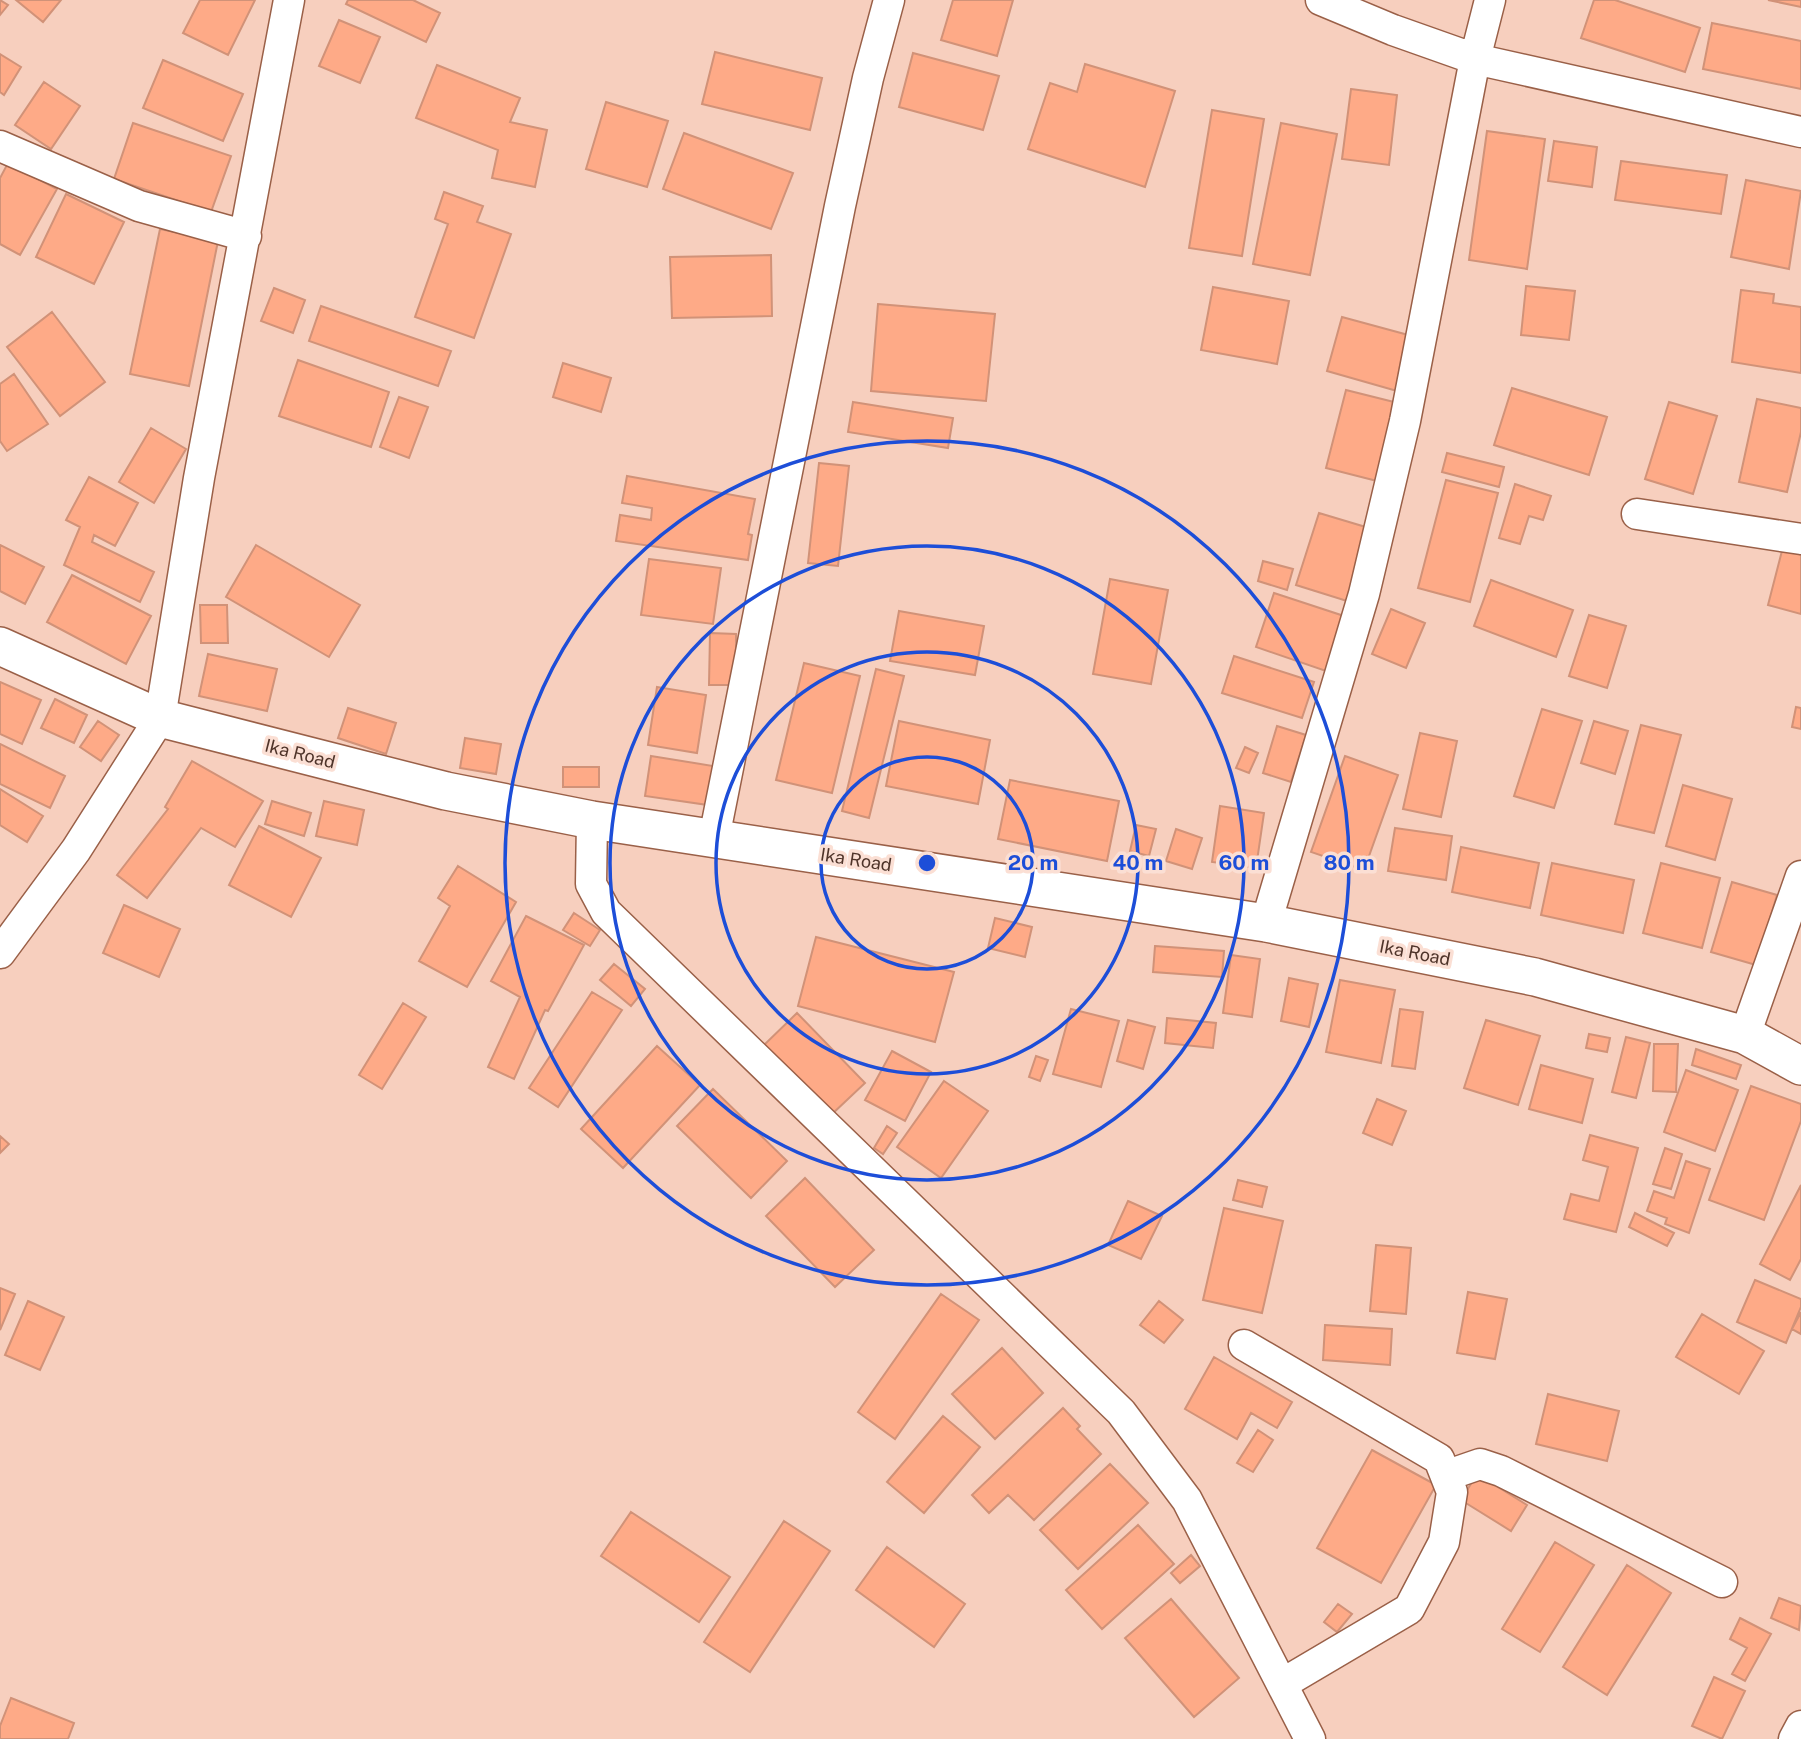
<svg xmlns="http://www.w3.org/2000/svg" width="1801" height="1739" viewBox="0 0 1801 1739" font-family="'Public Sans',sans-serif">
<rect width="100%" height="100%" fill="#f7cfbe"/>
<path fill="#feaa87" stroke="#d19278" stroke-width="2" d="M0 0 8 5 0 15Z
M16 0H61L43 22Z
M200 0H255L228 55 183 33Z
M348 0H413L440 13 426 42 346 4Z
M953 0H1013L997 56 941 40Z
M1594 0H1615L1700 28 1685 72 1581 38Z
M1768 0H1801V7Z
M339 20 380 37 360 83 319 66Z
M1712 23 1801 41V89L1703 69Z
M715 52 822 78 810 130 702 104Z
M913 53 999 76 983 130 899 107Z
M0 54 21 67 4 95 0 92Z
M163 60 243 94 223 141 143 108Z
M1085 64 1175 91 1145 187 1028 149 1050 83 1077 92Z
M437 65 520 98 510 122 547 130 535 187 492 178 498 150 416 118Z
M44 82 80 106 51 149 15 125Z
M1351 89 1397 95 1389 165 1342 159Z
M606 102 668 121 647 187 586 169Z
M1212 110 1264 119 1242 256 1189 248Z
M133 123 231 156 211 212 114 179Z
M1281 123 1337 134 1310 275 1253 264Z
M1487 131 1545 139 1527 269 1469 260Z
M684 133 793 173 771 229 663 189Z
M1554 141 1597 147 1592 187 1548 181Z
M1621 161 1727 175 1721 214 1615 200Z
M8 163 57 189 20 255 0 244V178Z
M1746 180 1801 191 1789 269 1731 257Z
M444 192 483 206 477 222 511 234 474 338 415 317 448 224 435 219Z
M66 194 124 222 94 284 36 257Z
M160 229 218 241 189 386 130 374Z
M771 255 772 316 672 318 670 257Z
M1526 286 1575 291 1569 340 1521 335Z
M1213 287 1289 301 1277 364 1201 350Z
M274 288 305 300 293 333 261 321Z
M1741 290 1774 294 1773 303 1801 307V373L1732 362Z
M878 304 995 314 986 401 871 391Z
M321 306 451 351 438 386 309 341Z
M52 312 105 382 60 416 7 347Z
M1342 317 1412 336 1397 391 1327 371Z
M298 360 389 392 371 447 279 416Z
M563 363 611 378 601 412 553 397Z
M14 374 48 424 7 451 0 441V384Z
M1512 388 1607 417 1589 475 1494 445Z
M1346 390 1398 403 1377 481 1326 468Z
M399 397 428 407 409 458 380 447Z
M1757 399 1801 408V432L1787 492 1739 482Z
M853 402 953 418 948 448 848 432Z
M1669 402 1717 416 1693 494 1645 479Z
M151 428 186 449 154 503 119 482Z
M1447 453 1504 467 1499 487 1442 472Z
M819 463 849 466 838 566 808 563Z
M627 476 755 499 748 534 752 535 748 560 616 541 620 515 651 520 652 508 622 503Z
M89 477 138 503 115 546 94 535 92 542 154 572 140 602 64 565 80 527 66 520Z
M1446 480 1498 493 1470 602 1418 588Z
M1515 484 1551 496 1543 520 1529 516 1520 544 1499 538Z
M1319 513 1369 528 1347 601 1296 585Z
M1784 543 1801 548V614L1768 605Z
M0 545 44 567 25 604 0 591Z
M256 545 360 605 329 657 226 597Z
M649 559 721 568 713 624 641 615Z
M1263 561 1293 569 1287 590 1258 581Z
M72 575 151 616 126 664 47 622Z
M1110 579 1168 590 1151 684 1093 674Z
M1491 580 1573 610 1556 657 1474 626Z
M1274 593 1344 616 1326 671 1256 647Z
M200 605H227L228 643H201Z
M1391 609 1425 623 1406 668 1372 654Z
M899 611 984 626 975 675 890 661Z
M1589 615 1626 626 1607 688 1569 676Z
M710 633 736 634V685H709Z
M208 654 277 669 267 711 199 696Z
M1234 656 1314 682 1302 718 1222 693Z
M804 663 860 676 832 793 776 780Z
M876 669 904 676 869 818 842 811Z
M0 682 41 700 22 744 0 734Z
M657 687 706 695 697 753 648 745Z
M55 699 87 715 74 743 41 728Z
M1796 707 1801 708V729L1792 727Z
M348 708 396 723 386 754 338 738Z
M1542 709 1582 721 1554 808 1514 796Z
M98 721 119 735 101 761 80 747Z
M899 721 990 740 978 804 886 786Z
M1594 721 1628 731 1615 774 1581 763Z
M1641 725 1681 735 1654 833 1615 824Z
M1277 726 1306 735 1291 782 1263 773Z
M1420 733 1457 741 1441 817 1403 809Z
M465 738 501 744 496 774 460 768Z
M0 744 65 776 50 808 0 784Z
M1245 747 1258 753 1249 773 1236 768Z
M651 756 713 766 708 805 645 796Z
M1345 756 1398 775 1364 870 1311 852Z
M192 761 263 801 235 847 201 828 147 898 117 875 168 809 165 807Z
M563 767H599V787H563Z
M1010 780 1119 801 1107 861 998 839Z
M1683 785 1732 799 1715 860 1666 846Z
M0 789 43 816 27 842 0 825Z
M272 801 311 813 304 836 265 824Z
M324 801 364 810 357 845 316 836Z
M1220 806 1264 813 1256 868 1212 862Z
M1136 825 1156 829 1149 856 1130 851Z
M259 826 321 858 291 917 229 885Z
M1395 828 1452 836 1446 880 1388 871Z
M1176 829 1202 838 1192 869 1166 861Z
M1461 847 1539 863 1530 908 1452 892Z
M1552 863 1634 880 1623 933 1541 915Z
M1661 863 1720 878 1702 948 1643 933Z
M458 866 516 902 467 987 419 961 450 906 438 898Z
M1732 882 1777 895 1756 965 1711 952Z
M124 905 180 929 159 977 103 953Z
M574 913 600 930 590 946 563 930Z
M526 916 584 945 548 1011 545 1010 514 1079 488 1067 520 997 491 981Z
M995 918 1032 927 1025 957 988 948Z
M816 937 954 972 935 1042 798 1006Z
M1155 946 1224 951 1222 977 1153 972Z
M1231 955 1260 959 1252 1017 1223 1013Z
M614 964 645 989 631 1006 600 980Z
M1289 978 1318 984 1309 1027 1281 1021Z
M1340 980 1395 990 1381 1063 1326 1052Z
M592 992 622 1010 558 1107 529 1088Z
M403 1003 426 1017 382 1089 359 1075Z
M1071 1009 1119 1021 1101 1087 1053 1074Z
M1400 1009 1423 1012 1415 1069 1392 1066Z
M797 1013 865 1083 831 1115 764 1045Z
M1167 1018 1216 1023 1213 1048 1165 1043Z
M1128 1020 1155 1027 1143 1069 1117 1061Z
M1486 1020 1540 1036 1518 1105 1464 1088Z
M1589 1034 1610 1038 1607 1052 1586 1048Z
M1626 1037 1650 1043 1636 1098 1612 1092Z
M1654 1044H1678L1676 1092 1653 1091Z
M657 1046 700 1085 623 1168 581 1129Z
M1696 1049 1741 1065 1736 1079 1692 1065Z
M892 1051 931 1072 905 1121 865 1100Z
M1036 1056 1048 1060 1040 1081 1029 1077Z
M1541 1065 1593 1079 1582 1123 1529 1109Z
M1686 1070 1738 1090 1715 1151 1664 1132Z
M944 1081 988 1111 941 1178 897 1147Z
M1751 1086 1801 1104V1121L1764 1220 1709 1200Z
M713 1089 787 1161 751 1198 677 1126Z
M1377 1099 1406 1111 1392 1145 1363 1133Z
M887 1126 897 1133 883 1154 874 1148Z
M1590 1135 1638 1148 1616 1232 1564 1219 1571 1194 1599 1201 1608 1167 1583 1160Z
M0 1136 9 1144 0 1153Z
M1665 1148 1682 1154 1671 1189 1653 1184Z
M1686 1161 1710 1169 1689 1233 1665 1224 1667 1218 1647 1211 1654 1191 1674 1198Z
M805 1178 874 1250 835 1287 766 1216Z
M1238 1180 1267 1187 1262 1207 1233 1200Z
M1801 1185V1259L1790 1280 1760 1264Z
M1128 1201 1162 1216 1141 1259 1108 1245Z
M1224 1208 1283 1221 1262 1313 1203 1300Z
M1635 1213 1674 1233 1667 1246 1629 1227Z
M1376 1245 1411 1248 1406 1314 1370 1311Z
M1755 1280 1801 1299V1307L1786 1343 1737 1322Z
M0 1288 15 1294 0 1330Z
M1468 1292 1507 1299 1495 1359 1457 1353Z
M941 1294 979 1320 895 1439 858 1412Z
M28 1301 64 1317 40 1370 5 1355Z
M1159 1301 1183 1320 1164 1343 1140 1325Z
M1801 1312V1334L1792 1329Z
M1702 1314 1764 1351 1739 1394 1676 1357Z
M1325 1325 1392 1329 1390 1365 1323 1360Z
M1002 1348 1043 1393 995 1439 952 1394Z
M1214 1357 1292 1402 1277 1428 1251 1413 1237 1439 1185 1409Z
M1548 1394 1619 1411 1607 1461 1536 1444Z
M1063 1408 1080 1426 1077 1429 1101 1454 1034 1520 1008 1495 989 1513 972 1495Z
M943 1416 980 1447 924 1513 887 1482Z
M1258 1430 1273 1440 1253 1472 1237 1463Z
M1372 1450 1436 1485 1381 1583 1317 1548Z
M1110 1464 1148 1503 1078 1569 1040 1530Z
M1477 1474 1527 1505 1511 1531 1461 1500Z
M631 1512 730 1577 699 1622 601 1556Z
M784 1521 830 1551 750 1672 704 1642Z
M1138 1525 1174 1564 1102 1629 1066 1590Z
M1555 1542 1594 1565 1540 1652 1502 1629Z
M887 1547 965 1604 934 1647 856 1590Z
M1191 1555 1200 1566 1180 1583 1171 1573Z
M1627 1565 1671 1593 1607 1695 1563 1667Z
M1779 1598 1801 1606 1799 1630 1771 1618Z
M1171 1599 1239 1678 1194 1717 1125 1638Z
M1338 1604 1352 1614 1337 1632 1324 1622Z
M1740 1618 1771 1634 1745 1681 1732 1674 1747 1648 1730 1639Z
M1714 1677 1745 1691 1722 1739 1692 1726Z
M11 1698 74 1723 68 1739H0V1726Z"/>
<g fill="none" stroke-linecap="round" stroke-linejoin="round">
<g stroke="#9a6048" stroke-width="33">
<path id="minor" d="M1321 0 1393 30 1475 59 1801 132
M0 146 139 206 246 236
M1637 514 1801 539
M592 820 591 884 606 912 1121 1412 1187 1500 1310 1739
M714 838 840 206 868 78 889 0
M1266 923 1364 594 1405 421 1475 59 1490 0
M0 953 76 850 160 718 199 478 289 0
M1745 1035 1801 876
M1244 1345 1439 1459 1452 1492 1444 1542 1409 1609 1282 1684
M1448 1475 1480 1464 1501 1471 1722 1582
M1794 1739 1801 1726"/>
</g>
<g stroke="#9a6048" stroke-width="40">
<path id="tertiary" d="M0 646 160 718 446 791 592 820 1266 923 1535 977 1745 1035 1801 1066"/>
</g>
<use href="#minor" stroke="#fff" stroke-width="30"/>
<use href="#tertiary" stroke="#fff" stroke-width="37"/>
</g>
<g fill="none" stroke="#1d4ed8" stroke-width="3.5">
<circle cx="927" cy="863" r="106"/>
<circle cx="927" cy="863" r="211"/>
<circle cx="927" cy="863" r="317"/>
<circle cx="927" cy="863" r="422"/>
</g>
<g text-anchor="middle" stroke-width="7" stroke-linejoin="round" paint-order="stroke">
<g font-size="18" fill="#4f342a" stroke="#fbdfd4">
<text transform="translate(300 754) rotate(14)" y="6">Ika Road</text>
<text transform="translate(856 860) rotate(9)" y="6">Ika Road</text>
<text transform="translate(1415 953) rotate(11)" y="6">Ika Road</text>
</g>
</g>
<circle cx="927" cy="863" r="10" fill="#1d4ed8" stroke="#fbdfd4" stroke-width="3.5"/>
<g font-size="21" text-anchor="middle" font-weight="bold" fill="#1d4ed8" stroke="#fbdfd4" stroke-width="7" stroke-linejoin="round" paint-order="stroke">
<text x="1033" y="870">20 m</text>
<text x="1138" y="870">40 m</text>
<text x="1244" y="870">60 m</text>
<text x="1349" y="870">80 m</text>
</g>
</svg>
